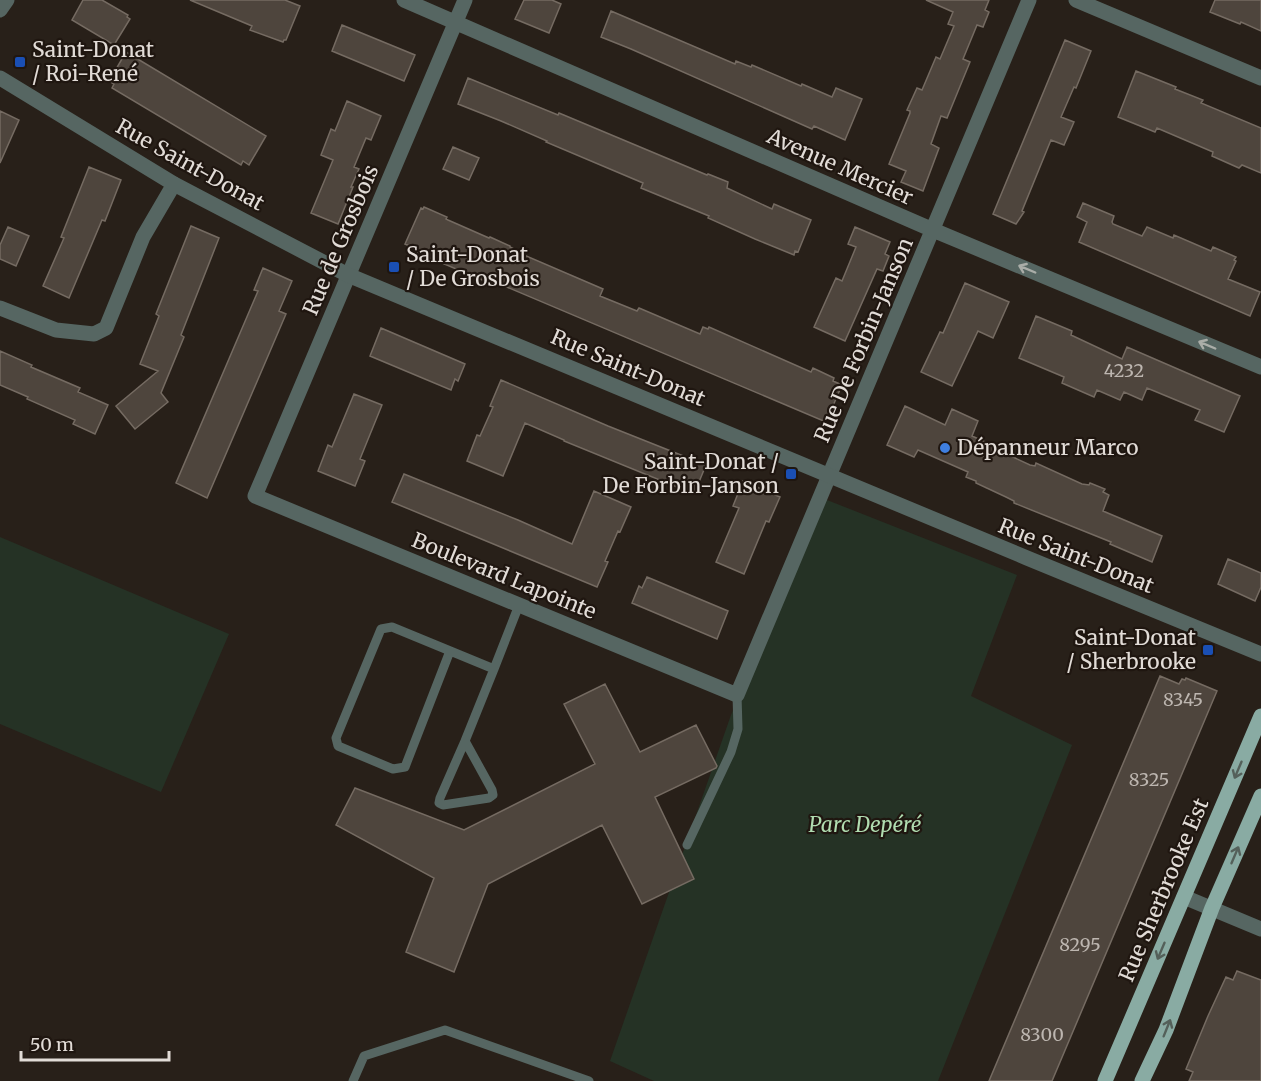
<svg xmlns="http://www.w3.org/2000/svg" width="1261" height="1081" viewBox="0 0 1261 1081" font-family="Merriweather,serif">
<rect width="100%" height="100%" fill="#282019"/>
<path fill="#253225" d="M822 498 1017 575 971 696 1072 745 938 1081H654L610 1061 731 715Z
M0 537 229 634 161 792 0 724Z"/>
<path fill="#4e453d" stroke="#756b62" stroke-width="1.5" d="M83 0H102L128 15 127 17 130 19 114 45 72 20Z
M190 0H285L300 6 286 40H284L283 42 250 30 252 26Z
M524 0H552L561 4 549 33 515 19Z
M926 0H989L985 10 989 12 983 27 977 25 963 59 970 62 947 118 941 116 931 144 939 148 923 191 901 182 906 171 889 164 910 113V111L907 110 917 88 922 90 936 57 940 59 954 26 948 24 953 12Z
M1215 0H1261V31L1241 22 1240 24 1210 12Z
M611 11 735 64 736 61 751 67 752 65 801 86 802 84 832 97 836 88 862 99 845 140 814 126 812 129 631 49 601 37Z
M342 25 415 55 404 81 332 51Z
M1065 40 1091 51 1076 88 1074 87 1061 117 1074 122 1064 145 1051 140 1022 211 1024 212 1016 224 993 214Z
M126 52 266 136 249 165 243 161 241 165 112 88 114 84 109 81Z
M1136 71 1176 87 1175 89 1203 100 1201 103 1261 128V173L1242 165 1239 168 1212 156 1213 152 1157 128 1155 132 1118 117Z
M468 78 558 115 559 113 707 175 708 174 728 182 727 188 772 209 774 204 811 220 798 252 795 251 794 255 755 239 708 218 709 216 641 188 643 183 546 142 547 141 501 121 458 104Z
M347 101 381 116 371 140 366 138 354 167 359 169 351 187H353L338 224 311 213 333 160 321 155 331 129 335 131Z
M0 111 19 120 0 163Z
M453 147 479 158 469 180 443 169Z
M89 167 121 180 105 221 102 220 69 298 43 286 64 238 61 237Z
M1083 203 1114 216 1112 222 1113 224 1142 236 1147 227 1173 238 1174 235 1211 251 1213 247 1236 257 1234 260 1236 261 1228 279 1260 292 1250 316 1079 242 1087 222 1077 217Z
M424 207 447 217 446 219 448 220 489 238 490 237 510 246V247L518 251 517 252 603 289 600 296 637 311 639 308 700 334 703 327 708 329 709 327 811 372 813 368 834 378 833 381 842 385 826 422 495 282 494 285 416 252 417 249 405 244 421 208 423 209Z
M191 226 219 238 181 335 184 337 161 393 168 402 135 429 116 406 158 371 140 364 159 316 156 314Z
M8 227 29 236 16 266 0 259V245Z
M855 227 890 242 885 254 889 256 883 271 877 269 845 341 814 327 836 278 842 281 856 247 848 244Z
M263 268 292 281 279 311 286 314 207 498 176 483 258 291 254 290Z
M965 283 1009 302 993 338 978 331 952 386 921 372 940 332 943 333Z
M1036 316 1072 331 1071 335 1122 359 1127 347 1240 396 1224 432 1195 420 1200 410 1147 388 1142 400 1124 392 1120 400 1097 390 1094 397 1062 383 1064 377 1019 358Z
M381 328 465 364 458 381 455 379 451 390 370 356Z
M0 351 32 365 31 367 80 388 78 392 108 405 95 434 73 424 75 420 27 399 28 397 0 385Z
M501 380 608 426 706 465 694 494 564 441V440L525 423 503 476 467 461 477 435 480 436 493 407 490 406Z
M354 394 382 405 360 459 365 461 355 486 318 471 328 445 332 447Z
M905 406 945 425 952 409 978 421 972 436 1001 449 1000 451 1030 465 1035 466 1036 463 1082 484 1089 485 1090 483 1105 489 1103 492 1109 495 1103 511 1162 536 1152 562 1110 544 1111 542 1014 503V501L1006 497 976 483V481L966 477 968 472 918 450 914 457 887 445Z
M404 474 518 520 572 544 594 491 631 507 620 532 618 531 605 561 608 562 597 587 392 502Z
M743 481 780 497 769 522 766 521 744 574 716 562 739 508 733 506Z
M1228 559 1261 573V587L1255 601 1218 584Z
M647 577 728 611 717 639 632 603 639 586 642 588Z
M1160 676 1179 684 1182 679 1185 680 1186 678 1217 691 1052 1081H989Z
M605 684 640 752 696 725 717 766 716 768 655 797 694 879 642 904 602 825 488 884 454 972 406 952 434 878 336 825 355 788 464 830 595 764 564 704Z
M1237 971 1261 980V1081H1189L1193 1072 1186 1069 1208 1016 1226 977 1233 980Z"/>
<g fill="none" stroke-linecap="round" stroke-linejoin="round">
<path stroke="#566662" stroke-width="9" d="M450 651 405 767 393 769 338 746 336 738 381 629 392 627 494 669 519 605
M465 741 492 790 493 795 489 798 443 805 439 803 440 798 465 741 494 669
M687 845 731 752 738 729 737 695
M353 1081 364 1056 445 1030 589 1081"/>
<path stroke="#566662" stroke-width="15" d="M404 0 933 230 1261 367
M465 0 255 496 737 695 1029 0
M1076 0 1261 78
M0 308 56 330 94 334 106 328 143 237 174 184
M1184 897 1261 929"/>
<path stroke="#566662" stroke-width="15" d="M0 10 7 0
M0 78 174 184 348 275 1027 558 1261 654"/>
<path stroke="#89aba3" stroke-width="15" d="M1105 1081 1261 716
M1142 1081 1166 1030 1212 908 1261 796"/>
</g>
<defs><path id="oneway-shaft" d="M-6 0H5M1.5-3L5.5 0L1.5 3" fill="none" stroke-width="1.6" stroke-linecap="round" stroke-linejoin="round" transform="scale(1.5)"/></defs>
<g stroke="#aaada8">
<use href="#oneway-shaft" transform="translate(1027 269) rotate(-157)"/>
<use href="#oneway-shaft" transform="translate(1207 345) rotate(-157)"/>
</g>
<g stroke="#54605a">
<use href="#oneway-shaft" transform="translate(1238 770) rotate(113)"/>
<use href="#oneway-shaft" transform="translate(1235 855) rotate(-67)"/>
<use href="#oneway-shaft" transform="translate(1161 951) rotate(113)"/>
<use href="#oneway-shaft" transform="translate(1167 1028) rotate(-68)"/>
</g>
<g fill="#1a4fb4" stroke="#1f1610" stroke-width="2">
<rect x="14" y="56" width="12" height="12" rx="3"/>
<rect x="388" y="261" width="12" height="12" rx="3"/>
<rect x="785" y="468" width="12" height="12" rx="3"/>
<rect x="1202" y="644" width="12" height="12" rx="3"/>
</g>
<circle fill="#3f7fe0" stroke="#1f1610" stroke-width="2" cx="945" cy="448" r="6"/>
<g text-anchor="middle" stroke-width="4.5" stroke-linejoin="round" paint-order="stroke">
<g font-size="18" fill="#bdb6b0">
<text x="1124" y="377">4232</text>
<text x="1183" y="706">8345</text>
<text x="1149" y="786">8325</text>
<text x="1080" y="951">8295</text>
<text x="1042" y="1041">8300</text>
</g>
<g font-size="21" fill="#e2dcd7" stroke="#1f1610" text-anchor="start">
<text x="32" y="57">Saint-Donat<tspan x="32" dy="24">/ Roi-René</tspan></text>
<text x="406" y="262">Saint-Donat<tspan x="406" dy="24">/ De Grosbois</tspan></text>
<text x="957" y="455">Dépanneur Marco</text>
<text x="779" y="469" text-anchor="end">Saint-Donat /<tspan x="779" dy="24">De Forbin-Janson</tspan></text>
<text x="1196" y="645" text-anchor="end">Saint-Donat<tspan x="1196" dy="24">/ Sherbrooke</tspan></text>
</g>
<g font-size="21" fill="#e2dcd7" stroke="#1f1610">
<text transform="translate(190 165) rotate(29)" y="7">Rue Saint-Donat</text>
<text transform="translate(840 167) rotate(24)" y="7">Avenue Mercier</text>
<text transform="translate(341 240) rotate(-67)" y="7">Rue de Grosbois</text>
<text transform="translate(864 340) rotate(-67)" y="7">Rue De Forbin-Janson</text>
<text transform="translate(628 368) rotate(23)" y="7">Rue Saint-Donat</text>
<text transform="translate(1076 556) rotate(22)" y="7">Rue Saint-Donat</text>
<text transform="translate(504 576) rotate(22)" y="7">Boulevard Lapointe</text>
<text transform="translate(1164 890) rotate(-67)" y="7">Rue Sherbrooke Est</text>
</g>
<g font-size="21" font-style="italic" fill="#b0dcb0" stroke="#1f1610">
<text x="865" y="832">Parc Depéré</text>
</g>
</g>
<path d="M21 1051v9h148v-9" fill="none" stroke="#e2dcd7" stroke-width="3"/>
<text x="30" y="1051" font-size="18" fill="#e2dcd7" stroke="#1f1610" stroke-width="4.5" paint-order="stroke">50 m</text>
</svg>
